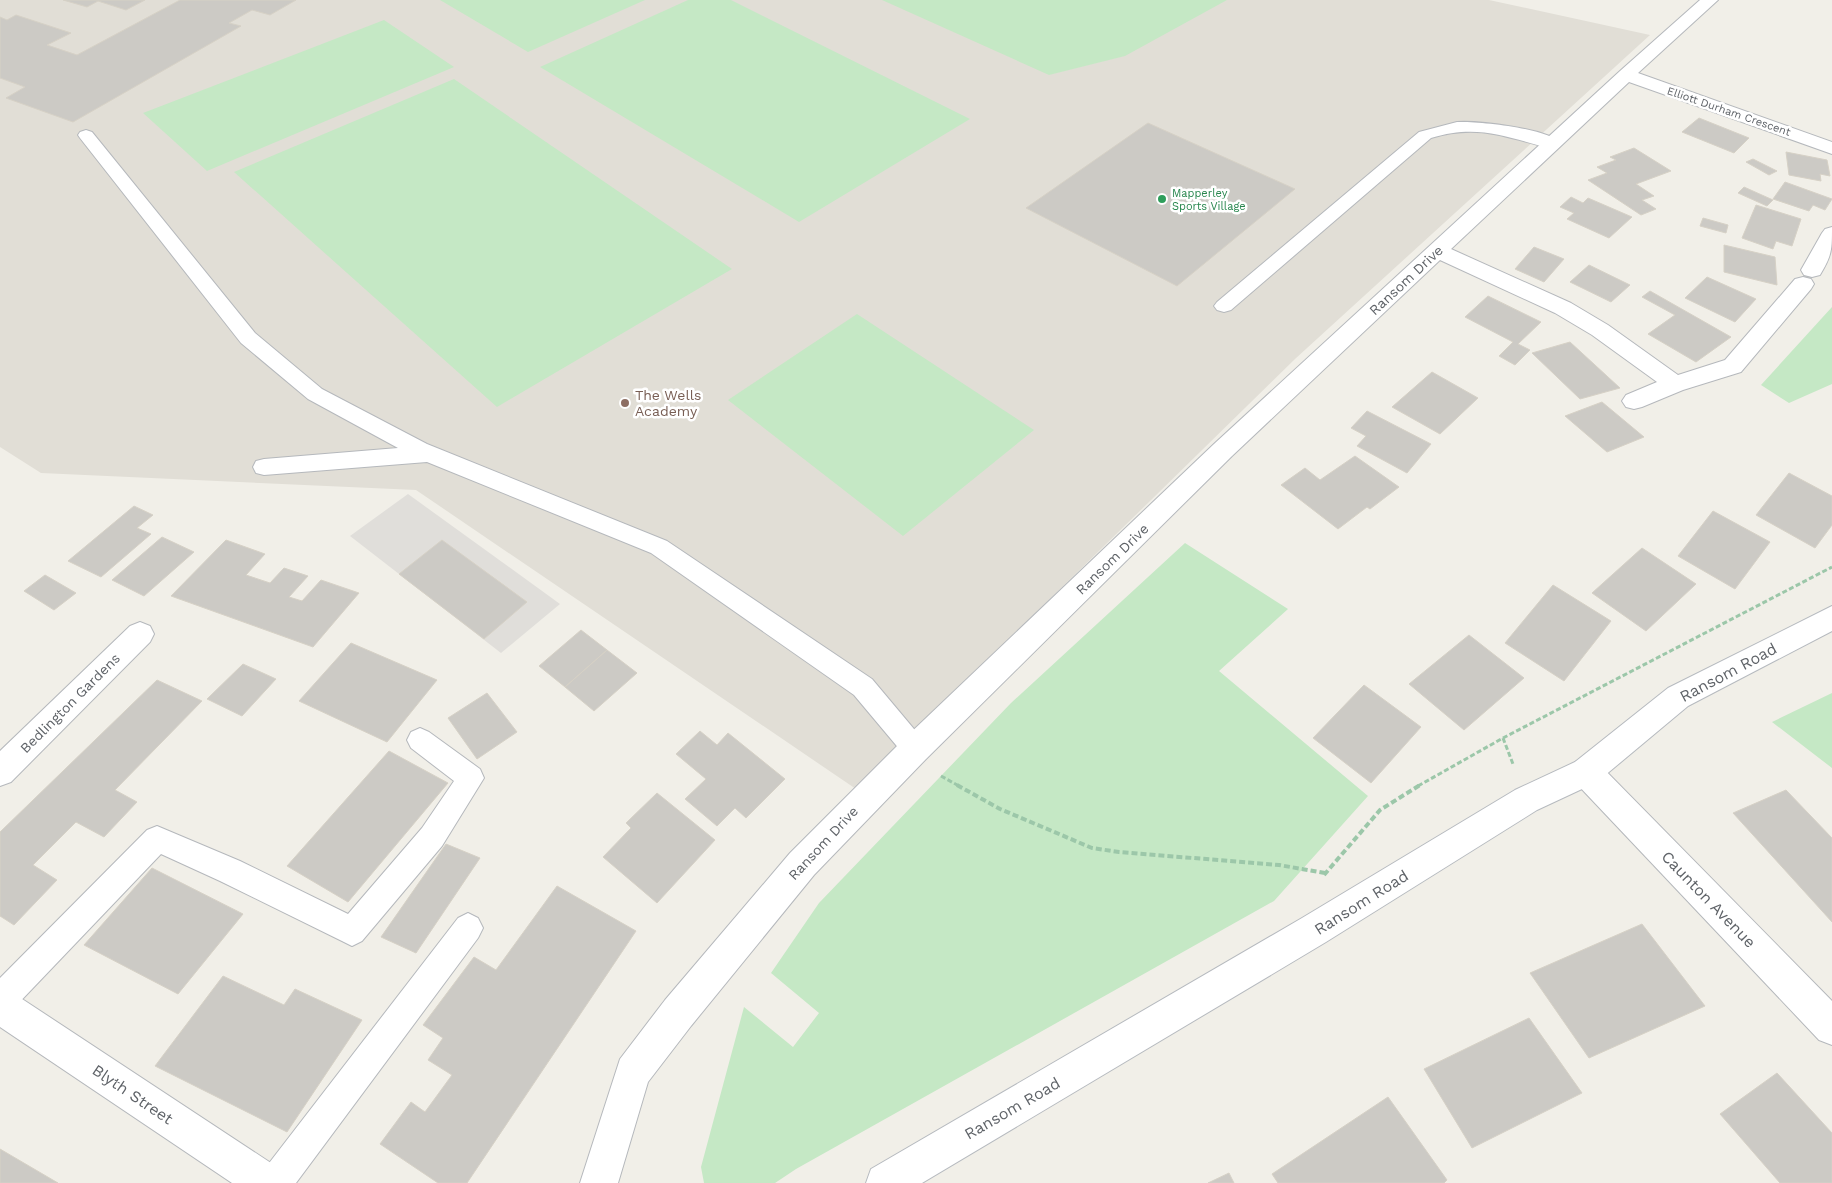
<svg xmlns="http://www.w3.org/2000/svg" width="1832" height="1183" viewBox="0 0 1832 1183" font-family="'Work Sans',sans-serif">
<rect width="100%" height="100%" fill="#f1efe8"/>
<path fill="#e0deda" d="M408 494 549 596 560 604 501 653 350 536Z"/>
<path fill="#e1ded6" d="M0 0H1489L1650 35 1295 359 856 789 416 490 41 473 0 447Z"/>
<path fill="#c5e8c5" d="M440 0H645L528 52Z
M688 0H731L970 119 799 222 540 67Z
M882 0H1227L1125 56 1049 75Z
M384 20 454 67 207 171 143 113Z
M454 79 732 269 497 407 234 172Z
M1832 307V384L1789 403 1761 385Z
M857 314 1034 430 903 536 728 400Z
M1185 543 1288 609 1219 671 1368 796 1274 901 796 1169 775 1183H704L701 1167 744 1007 793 1047 819 1013 771 973 819 903 1011 703Z
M1832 693V768L1772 722Z"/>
<path fill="#cccac5" stroke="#d6d1c6" d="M63 0H145L126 10 98 1 87 7Z
M180 0H296L270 15 252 10 229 23 241 26 73 122 6 98 25 87 0 78V17L7 20 16 15 71 33 47 45 77 55Z
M1699 118 1749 138 1734 153 1682 132Z
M1148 123 1295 189 1177 286 1026 208Z
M1634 148 1671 171 1636 184 1654 196 1642 200 1656 209 1641 215 1588 180 1607 173 1597 167 1616 160 1610 157Z
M1786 152 1827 160 1830 176 1820 174 1821 181 1789 175Z
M1753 159 1777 171 1769 175 1746 162Z
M1785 182 1832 199 1825 210 1813 205 1809 211 1773 199Z
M1744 187 1773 200 1767 206 1738 193Z
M1571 197 1583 203 1588 198 1632 217 1609 238 1567 219 1574 213 1560 207Z
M1756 205 1801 219 1792 246 1776 241 1773 249 1742 238Z
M1703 218 1728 225 1726 233 1700 226Z
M1724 245 1775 257 1777 285 1724 272Z
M1534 247 1564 259 1544 282 1515 269Z
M1589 265 1630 285 1611 302 1570 282Z
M1707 277 1756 299 1735 322 1685 298Z
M1650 291 1731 337 1696 362 1648 334 1675 315 1642 297Z
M1488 296 1541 322 1518 344 1530 350 1515 365 1499 356 1513 342 1465 317Z
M1570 342 1620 388 1580 399 1532 353Z
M1432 372 1478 398 1440 434 1392 407Z
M1602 402 1644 437 1607 452 1565 416Z
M1367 411 1431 444 1407 473 1357 446 1366 436 1351 428Z
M1355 456 1399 487 1370 509 1367 507 1338 529 1281 485 1305 468 1320 480Z
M1789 473 1832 496V525L1815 548 1756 515Z
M134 506 153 515 137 528 151 534 101 577 68 561Z
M1713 511 1770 542 1735 589 1678 556Z
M162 537 194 552 144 596 112 580Z
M226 540 265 554 246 575 270 583 284 568 308 576 289 597 302 601 321 580 359 593 313 647 171 596Z
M442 540 527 602 484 639 399 574Z
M1642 548 1696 584 1646 631 1592 593Z
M45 575 76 593 54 610 24 591Z
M1553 585 1611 621 1564 681 1505 643Z
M581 630 607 650 565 687 539 666Z
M1469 635 1524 678 1464 730 1409 684Z
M351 643 437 680 387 742 299 701Z
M607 650 637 673 594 711 565 687Z
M243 664 276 679 242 716 207 699Z
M157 680 202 701 115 790 137 802 104 837 76 822 33 865 57 880 14 925 0 916V832Z
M1364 685 1421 727 1371 783 1313 738Z
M487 693 517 732 477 759 448 718Z
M700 731 717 745 728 733 785 779 746 818 735 808 717 826 685 799 706 779 676 754Z
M389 751 448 783 348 902 287 866Z
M1786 790 1832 838V922L1733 813Z
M657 793 715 840 657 903 603 857 631 828 626 823Z
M446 844 480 858 416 953 381 937Z
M152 868 243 914 178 994 84 945Z
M557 886 636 931 467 1183H438L380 1144 411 1102 425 1112 452 1075 428 1060 443 1038 423 1025 474 957 496 970Z
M1642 924 1705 1006 1589 1058 1530 973Z
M223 976 284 1005 295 989 362 1020 287 1132 155 1066Z
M1529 1018 1582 1093 1472 1148 1424 1069Z
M1777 1073 1832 1133V1183H1780L1720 1114Z
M1388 1097 1447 1180 1444 1183H1278L1272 1174Z
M0 1149 58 1183H0Z
M1229 1173 1234 1183H1208Z"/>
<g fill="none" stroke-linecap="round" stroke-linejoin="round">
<g stroke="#b5b8bc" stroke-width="2">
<path id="lane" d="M1457 122C1477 121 1550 128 1561 144L1559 147 1553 149C1508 138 1479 123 1431 138L1231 310 1224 312 1217 310 1214 306 1217 302 1419 132Z
M86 130 92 132 255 333 322 389 427 444 667 541 872 679 924 741 928 749 924 757 915 761 906 757 854 695 651 553 427 462 264 475 256 473 253 467 256 461 264 459 398 448 308 399 241 343 80 138 78 135 80 132Z
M420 728 429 732 480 769 484 778 442 846 362 941 352 946 342 941 220 881 161 854 11 1011 0 1015V978L147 830 157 826 240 861 348 914 422 828 454 781 411 748 407 740 411 732Z
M468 913 478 918 483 928 478 938 296 1183H258L263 1171 458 918Z"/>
</g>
<g stroke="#b5b8bc" stroke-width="2">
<path id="street" d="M1700 0H1718L1638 73 1832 142V154L1629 82 1451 249 1571 303 1608 325 1678 375 1725 360 1795 279 1803 277 1811 279 1814 284 1811 289 1741 372 1683 390 1642 407 1634 409 1626 407 1622 401 1626 395 1657 382 1592 335 1555 313 1440 260 1232 456 926 759 814 875 691 1026 648 1082 618 1183H580L620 1059 665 1000 790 853 904 739 1214 444 1620 71Z
M1832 227C1832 250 1832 255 1820 275L1812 277 1804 275 1801 270 1822 233 1825 229Z
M140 622 150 626 154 634 150 642 11 782 0 786V751L130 626Z
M1586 758 1597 762 1832 1001V1045L1819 1040 1575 782 1571 772 1575 762Z
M0 988 13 993 280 1169 285 1183H232L0 1027Z"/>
</g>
<g stroke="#b6babf" stroke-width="2">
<path id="secondary" d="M1832 606V631L1688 706 1597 782 1537 810 1326 942 922 1183H866L871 1169 1302 918 1515 790 1575 762 1668 688Z"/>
</g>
<path stroke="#9cc7a9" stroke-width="3" stroke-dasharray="5 2.5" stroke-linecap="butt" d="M1503 738 1513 764
M941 776 959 786
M1418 786 1503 738 1832 567"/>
<path stroke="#9cc7a9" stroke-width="4" stroke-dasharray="6 3" stroke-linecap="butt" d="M957 785 1000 809 1092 848 1119 852 1279 865 1325 873
M1324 875 1380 810 1420 785"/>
<use href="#lane" fill="#fff" fill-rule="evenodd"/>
<use href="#street" fill="#fff" fill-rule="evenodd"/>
<use href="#secondary" fill="#fff" fill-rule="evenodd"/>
</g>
<circle fill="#2e9e5b" stroke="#fff" stroke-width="2" cx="1162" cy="199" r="5"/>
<circle fill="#8d6e63" stroke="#fff" stroke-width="2" cx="625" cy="403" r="5"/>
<g text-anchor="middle" stroke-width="5" stroke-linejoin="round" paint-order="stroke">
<g font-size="11" fill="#5f6368" stroke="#fff">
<text transform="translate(1729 111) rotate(19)" y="4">Elliott Durham Crescent</text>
</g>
<g font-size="11" fill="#27864d" stroke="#fff" text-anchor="start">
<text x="1172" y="197">Mapperley<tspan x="1172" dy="13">Sports Village</tspan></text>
</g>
<g font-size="14" fill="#5f6368" stroke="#fff">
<text transform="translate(1406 280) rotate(-43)" y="5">Ransom Drive</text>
<text transform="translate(1112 559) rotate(-44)" y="5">Ransom Drive</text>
<text transform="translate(70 703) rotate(-45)" y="5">Bedlington Gardens</text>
<text transform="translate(823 843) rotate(-47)" y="5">Ransom Drive</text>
</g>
<g font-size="14" fill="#785e54" stroke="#fff" text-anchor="start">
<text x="635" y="400">The Wells<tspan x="635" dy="16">Academy</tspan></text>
</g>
<g font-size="16" fill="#5f6368" stroke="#fff">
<text transform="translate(1728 672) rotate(-28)" y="6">Ransom Road</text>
<text transform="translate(1709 899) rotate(46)" y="6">Caunton Avenue</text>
<text transform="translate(1361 902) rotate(-32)" y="6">Ransom Road</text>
<text transform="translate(133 1094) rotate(34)" y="6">Blyth Street</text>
<text transform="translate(1012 1108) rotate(-30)" y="6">Ransom Road</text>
</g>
</g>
</svg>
